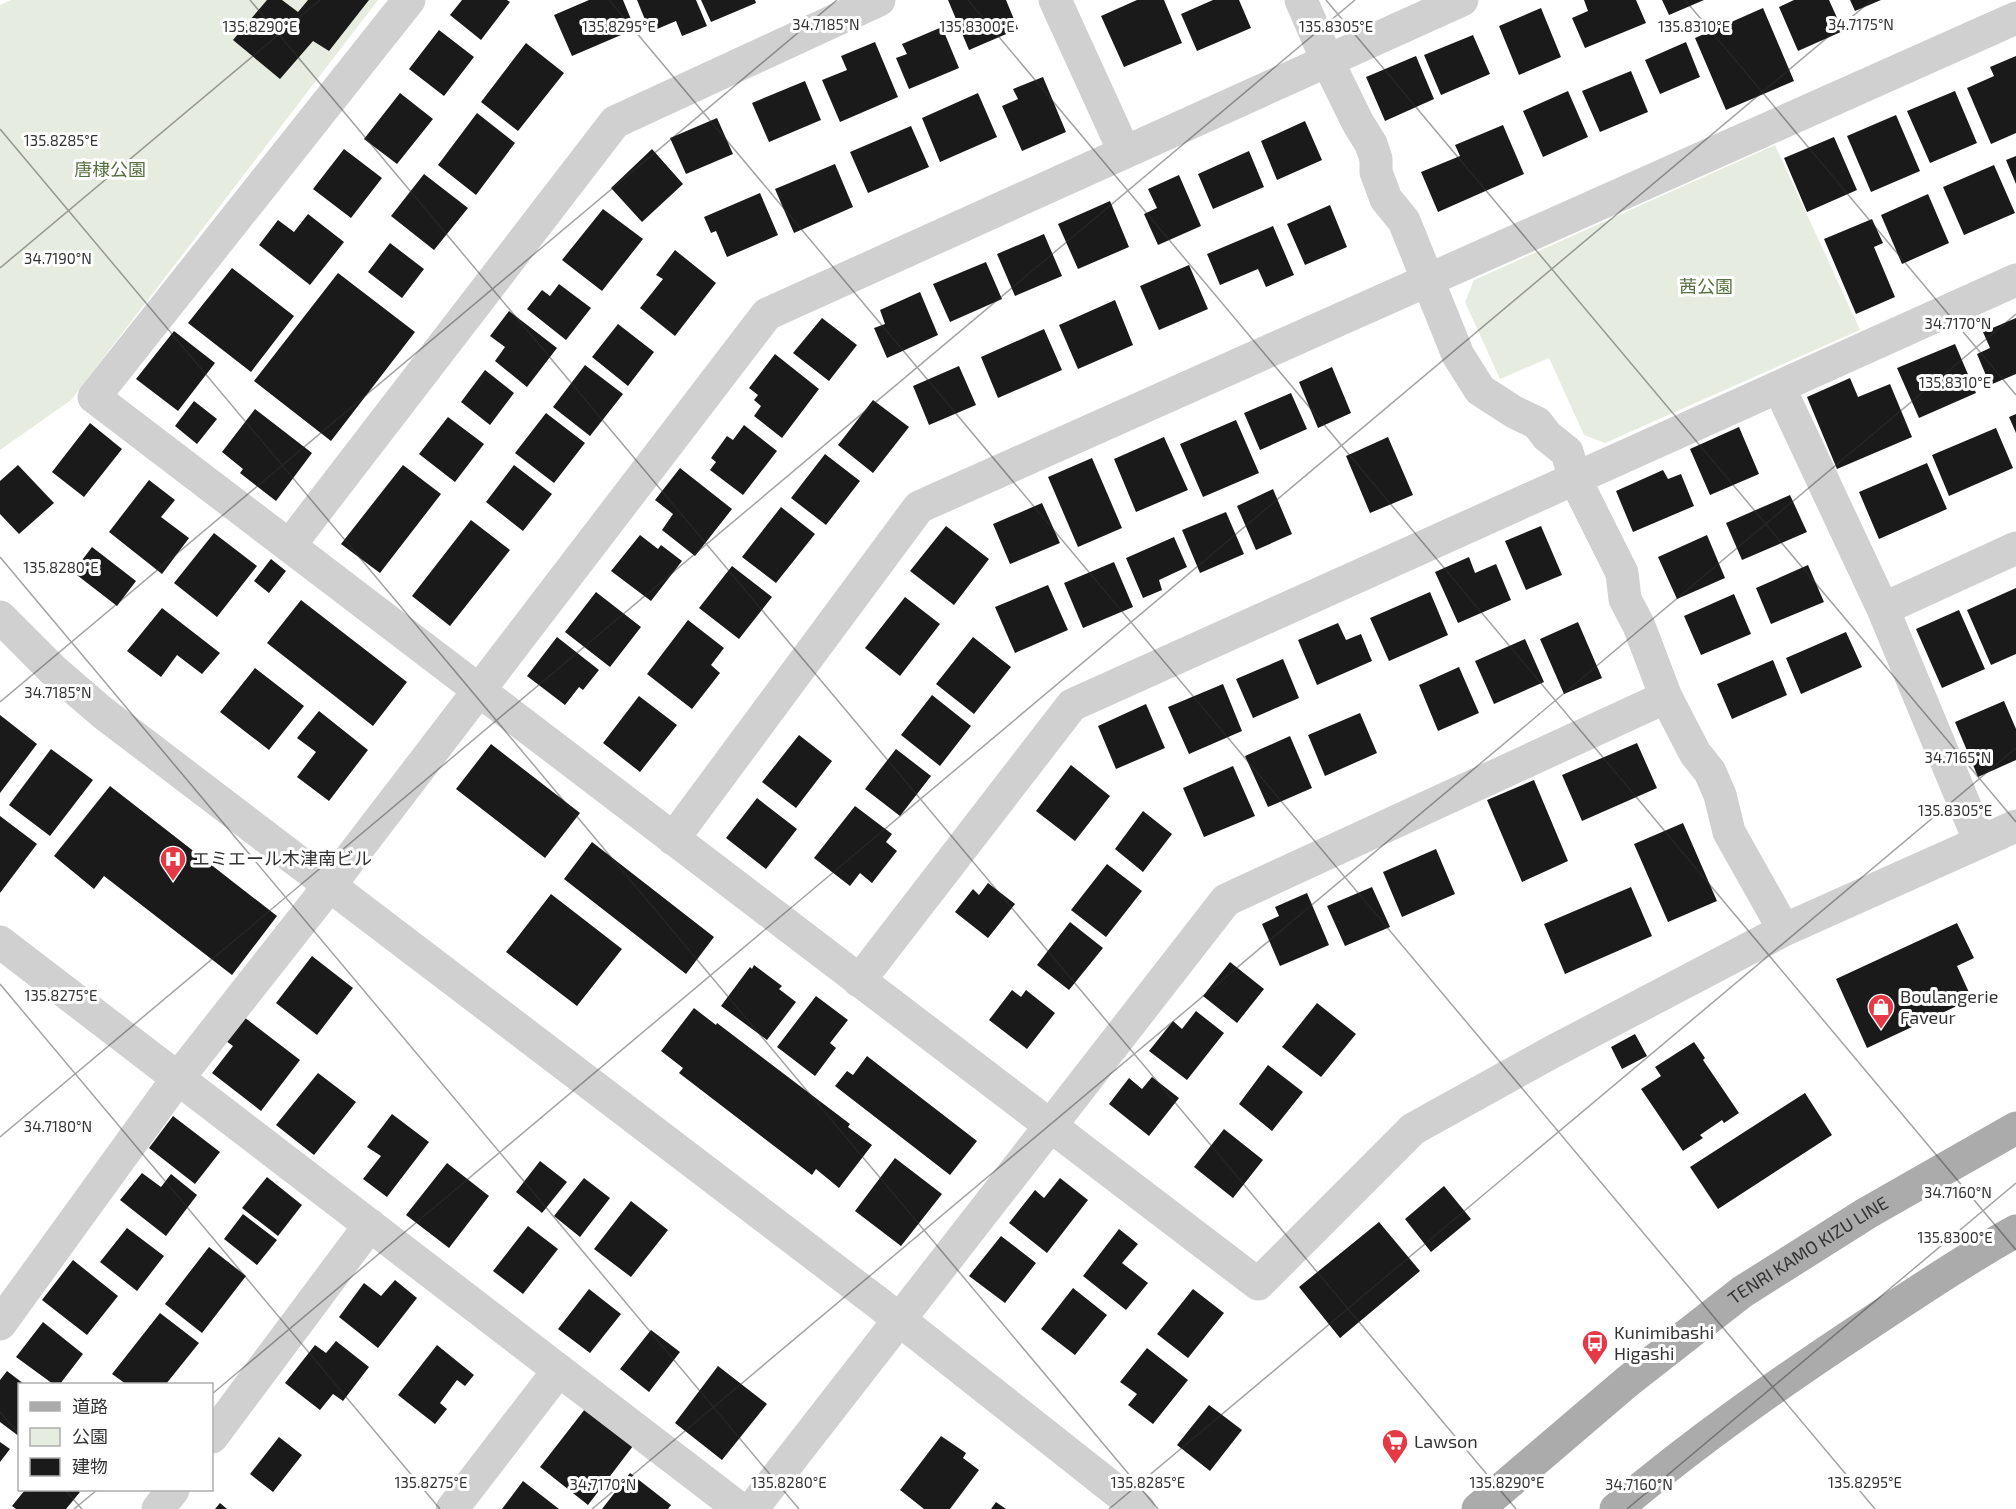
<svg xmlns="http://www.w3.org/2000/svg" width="2016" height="1509" viewBox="0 0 2016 1509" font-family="'Exo 2','Noto Sans JP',sans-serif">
<rect width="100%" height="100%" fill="#fff"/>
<path fill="#e6ecdf" d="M11 0H378L71 400 0 450V5Z
M1775 145 1860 330 1605 443 1584 435 1549 358 1500 379 1465 302 1474 280Z"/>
<path fill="#1a1a1a" d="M267 0H282L298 12 308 0H369L329 51 313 41 280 79 233 40Z
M462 0H507L510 2 481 40 450 15Z
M589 0H623L635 29 572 56 554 15Z
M637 0H696L707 26 682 36 676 21 650 32Z
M701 0H755L756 3 711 22Z
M948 0H1006L1018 29 969 50Z
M1137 0H1164L1182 43 1124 67 1101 16Z
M1213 0H1239L1251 28 1197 51 1181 14Z
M1584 0H1636L1646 23 1585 48 1572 18 1588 11Z
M1662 0H1704L1669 15Z
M1794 0H1829L1843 31 1798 51 1779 7Z
M1850 0H1881L1855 11Z
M1541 8 1561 57 1519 75 1499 26Z
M1763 8 1794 81 1726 110 1695 38Z
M942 27 959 68 909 89 896 58 907 54 902 44Z
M439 30 474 57 444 96 409 69Z
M1473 35 1490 74 1441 95 1424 55Z
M875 42 898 97 840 122 822 80 847 70 841 56Z
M1686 42 1700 77 1660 94 1645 60Z
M526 43 564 73 518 131 481 102Z
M1416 56 1434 99 1385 121 1366 77Z
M2016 56V133L1991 144 1967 88 1994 76 1990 67Z
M1631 71 1648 112 1600 132 1582 91Z
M1043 77 1066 132 1022 151 1002 106 1018 99 1013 89Z
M805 81 821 120 769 142 752 103Z
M1568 91 1588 137 1543 157 1523 111Z
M1955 91 1977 143 1930 163 1907 111Z
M400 93 433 119 397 164 364 139Z
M978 93 997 137 940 162 922 118Z
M477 113 515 143 476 195 438 165Z
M1896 115 1920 171 1871 192 1847 136Z
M717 118 733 154 686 174 670 138Z
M1305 121 1322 160 1277 180 1261 141Z
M1503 125 1524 174 1438 212 1421 172 1460 156 1455 145Z
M911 126 929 167 868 193 850 152Z
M1834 137 1857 190 1807 212 1784 158Z
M344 149 382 178 351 218 313 189Z
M652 149 683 184 642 222 611 188Z
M1249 151 1264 187 1213 209 1198 174Z
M2016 156V184L2006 160Z
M835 164 853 207 794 233 775 189Z
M1994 165 2015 213 1964 235 1943 187Z
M424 174 468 208 434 250 391 216Z
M1179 175 1201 226 1158 245 1144 214 1157 208 1148 189Z
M760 193 778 235 727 257 716 231 711 233 704 217Z
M1928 194 1949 243 1902 264 1881 215Z
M1110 201 1129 247 1078 269 1058 224Z
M1330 205 1347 247 1305 265 1287 224Z
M603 209 643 239 602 291 562 260Z
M308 214 344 242 310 285 259 245 278 220 294 232Z
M1872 219 1883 243 1874 247 1895 297 1856 314 1824 239Z
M1273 226 1294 275 1266 287 1258 269 1220 285 1207 254Z
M1044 234 1062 276 1015 296 997 254Z
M390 243 424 269 402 298 368 272Z
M675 250 716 283 675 336 640 308 663 279 656 275Z
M986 262 1002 299 950 322 933 284Z
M1189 265 1208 309 1159 330 1140 286Z
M232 268 294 316 251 372 188 323Z
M338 273 415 332 331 441 254 381Z
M559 284 591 308 566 340 527 309 542 290 550 296Z
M920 292 938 335 887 358 874 328 885 324 880 310Z
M1115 300 1133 345 1078 369 1059 325Z
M509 311 557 348 527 387 495 361 505 347 490 336Z
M822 318 857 345 829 381 793 353Z
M2016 318V374L1990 385 1977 354 1990 348 1983 332Z
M618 324 654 352 628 386 592 357Z
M1044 329 1062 370 998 398 981 357Z
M174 331 215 363 178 411 136 379Z
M1955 344 1976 393 1919 418 1897 368Z
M775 354 819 389 782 438 754 416 761 406 754 400 758 395 749 388Z
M585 365 623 394 590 436 553 407Z
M959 366 976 405 929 425 913 386Z
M1332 367 1351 413 1318 428 1299 382Z
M485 370 514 393 490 425 461 402Z
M1850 378 1858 397 1890 384 1912 437 1837 469 1807 397Z
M1291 393 1307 429 1260 450 1244 413Z
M873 400 909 427 873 473 838 445Z
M194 401 217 419 197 444 175 426Z
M255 409 312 453 276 501 240 473 243 469 222 452Z
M546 413 585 443 554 483 515 453Z
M2016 414V433L2009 417Z
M448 417 484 444 455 482 419 454Z
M1236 420 1259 473 1203 497 1180 444Z
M90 423 122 449 84 497 52 472Z
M744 425 777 451 743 495 710 470 716 462 711 458 727 436 733 440Z
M1739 427 1759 474 1710 495 1690 449Z
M1996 428 2013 468 1949 496 1932 455Z
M1164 437 1188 490 1136 512 1114 459Z
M1388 437 1413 495 1370 513 1346 456Z
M825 454 860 481 826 525 791 498Z
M1092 458 1122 528 1078 547 1048 477Z
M1927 463 1947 509 1879 539 1859 492Z
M18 465 54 503 19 534 0 514V481Z
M403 465 441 494 380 573 341 544Z
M514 465 552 494 523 531 486 502Z
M680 468 732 509 695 556 662 530 673 514 655 500Z
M1663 470 1668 479 1681 474 1694 506 1633 532 1616 491Z
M149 480 175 500 161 517 189 538 162 574 109 532Z
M1273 489 1292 534 1256 550 1237 506Z
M1790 495 1807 532 1742 560 1726 523Z
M1042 503 1060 543 1010 564 993 524Z
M781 507 815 534 776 583 742 557Z
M1226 512 1244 554 1200 573 1182 530Z
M471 520 510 550 450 626 412 596Z
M946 526 989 559 954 605 910 571Z
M1541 526 1562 575 1526 590 1505 541Z
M214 533 257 566 217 617 174 583Z
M640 535 658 549 661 545 682 561 651 601 611 571Z
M1707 535 1725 578 1677 599 1658 557Z
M1174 537 1187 567 1159 580 1162 590 1143 598 1126 558Z
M92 547 136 581 117 606 73 572Z
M1469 557 1475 573 1496 564 1511 600 1458 623 1435 572Z
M271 559 286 571 269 593 254 581Z
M1114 562 1133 607 1083 628 1064 583Z
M1808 565 1824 602 1771 624 1756 588Z
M732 566 772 597 739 639 699 608Z
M1048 585 1068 630 1015 653 995 607Z
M2016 588V654L1991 665 1967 610Z
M596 592 641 627 610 667 565 632Z
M1430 592 1448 635 1389 661 1370 618Z
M1734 594 1751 634 1701 655 1684 616Z
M905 597 940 624 900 676 865 648Z
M301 600 407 682 373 726 267 643Z
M162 608 220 653 202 674 177 655 161 677 127 651Z
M1959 610 1985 669 1942 688 1916 629Z
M688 620 724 648 711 665 720 673 692 709 647 674Z
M1578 622 1602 678 1564 694 1540 639Z
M1338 623 1346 640 1361 634 1372 661 1317 685 1298 640Z
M1846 632 1862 667 1801 694 1786 658Z
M557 637 599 670 583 690 579 687 565 705 527 676Z
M973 637 1011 667 974 714 936 684Z
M1525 639 1544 682 1494 704 1475 661Z
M1283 659 1299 698 1253 718 1236 679Z
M1773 660 1787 695 1732 719 1717 684Z
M1459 667 1479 713 1438 731 1419 685Z
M255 668 304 706 269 750 220 712Z
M1223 684 1242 731 1189 754 1168 707Z
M932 695 971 726 940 766 901 735Z
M639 696 677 725 640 772 603 743Z
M2004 701 2016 729V760L1978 777 1955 722Z
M1146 704 1165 748 1116 769 1098 726Z
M319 711 368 750 329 801 297 777 316 752 297 738Z
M1360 713 1377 753 1325 776 1308 735Z
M0 715 37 744 0 793Z
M799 735 832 761 796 808 762 782Z
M1290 736 1312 788 1268 807 1245 756Z
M1637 743 1657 788 1582 821 1562 775Z
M491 744 580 813 545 858 456 789Z
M51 749 93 780 50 836 9 805Z
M896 749 931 776 900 816 865 789Z
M1071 765 1110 796 1075 841 1036 811Z
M1233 766 1255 816 1204 837 1183 788Z
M1534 780 1568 861 1522 882 1487 800Z
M110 786 277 916 232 975 104 876 94 889 54 856Z
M757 798 797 829 766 869 726 838Z
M855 806 892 834 886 842 897 851 872 883 860 873 850 886 814 858Z
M1143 811 1172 834 1143 872 1115 849Z
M0 816 37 844 0 893Z
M1683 823 1717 901 1668 922 1634 844Z
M592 842 714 937 686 974 564 879Z
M1436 849 1455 894 1402 917 1383 872Z
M1107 864 1142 891 1106 937 1071 910Z
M988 883 1015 904 988 938 955 912 973 889 979 895Z
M1372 887 1390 927 1345 946 1327 906Z
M1631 887 1652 936 1565 974 1544 924Z
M1307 893 1329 945 1280 966 1262 924 1279 916 1275 907Z
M551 894 622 949 577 1006 506 952Z
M1070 922 1103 948 1069 990 1037 965Z
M1957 923 1974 958 1957 966 1972 999 1867 1048 1836 979Z
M312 956 353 988 317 1035 276 1003Z
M1230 962 1264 989 1237 1023 1203 996Z
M754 965 782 986 779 989 796 1002 767 1040 721 1006 750 967 752 969Z
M1012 990 1021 997 1026 990 1055 1013 1027 1049 989 1020Z
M816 996 848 1020 830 1043 836 1048 815 1076 777 1047Z
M1317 1003 1356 1034 1321 1077 1282 1047Z
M694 1008 716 1025 717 1023 850 1124 848 1127 872 1145 839 1188 816 1169 812 1175 679 1073 683 1068 661 1051Z
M1196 1011 1224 1033 1187 1080 1149 1051 1173 1021 1182 1029Z
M244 1017 300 1060 261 1111 212 1073 233 1046 226 1041Z
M1635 1034 1647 1056 1622 1069 1611 1047Z
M1694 1042 1705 1058 1703 1060 1739 1113 1724 1123 1722 1120 1700 1135 1703 1138 1683 1151 1641 1089 1661 1076 1655 1067Z
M867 1056 977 1141 950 1175 835 1086 847 1071 853 1075Z
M1268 1065 1303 1092 1272 1131 1239 1104Z
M318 1073 356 1102 314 1155 276 1125Z
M1152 1077 1179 1098 1149 1136 1109 1104 1129 1078 1142 1089Z
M1805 1093 1832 1135 1718 1209 1690 1167Z
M392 1114 429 1142 387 1197 363 1179 381 1156 367 1147Z
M173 1116 220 1152 195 1184 149 1148Z
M1224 1129 1263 1160 1233 1198 1194 1167Z
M895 1158 942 1194 901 1246 855 1211Z
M540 1161 567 1182 542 1213 516 1192Z
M447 1163 489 1196 449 1248 406 1215Z
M142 1173 161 1187 171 1174 197 1195 166 1236 120 1200Z
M267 1177 302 1205 278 1236 242 1208Z
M584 1178 610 1198 580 1237 554 1216Z
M1060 1178 1088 1200 1047 1253 1009 1223 1035 1190 1044 1198Z
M1444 1186 1471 1219 1431 1252 1405 1219Z
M631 1201 668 1230 631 1277 594 1249Z
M243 1214 277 1240 257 1265 224 1239Z
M1379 1222 1420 1271 1340 1338 1299 1287Z
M528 1226 558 1249 523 1294 493 1271Z
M127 1228 164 1256 137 1291 100 1262Z
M1119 1229 1138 1244 1122 1263 1148 1283 1126 1310 1083 1276Z
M1001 1236 1036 1263 1005 1303 969 1276Z
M209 1247 246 1276 202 1333 165 1304Z
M73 1260 118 1296 87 1335 42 1300Z
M395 1280 417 1298 378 1348 339 1317 364 1283 381 1296Z
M1073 1288 1107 1315 1075 1355 1041 1329Z
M589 1289 621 1314 590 1353 558 1329Z
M1193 1289 1224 1313 1188 1358 1157 1334Z
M160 1313 199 1343 166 1384H126L112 1374Z
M43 1322 83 1354 60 1384H53L16 1357Z
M651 1330 680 1352 649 1392 620 1369Z
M336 1341 369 1367 343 1401 333 1394 320 1410 285 1383 315 1345 326 1353Z
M437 1345 474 1375 465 1386 457 1380 440 1403 447 1409 435 1424 398 1395Z
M1147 1348 1188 1380 1153 1424 1128 1405 1137 1394 1120 1382Z
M718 1366 767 1404 722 1460 675 1423Z
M7 1371 24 1384H20V1437L0 1422V1380Z
M1209 1405 1242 1430 1210 1471 1177 1445Z
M585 1409 633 1446 588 1505 540 1467Z
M941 1436 966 1453 963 1458 979 1470 950 1509H924L900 1490Z
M279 1437 302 1455 273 1492 250 1474Z
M0 1442 10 1449 0 1462Z
M630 1473 671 1505 668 1509H602Z
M523 1481 559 1509H502Z
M25 1490H77L80 1492 66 1509H16L12 1506Z
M996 1502 1006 1509H991Z
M220 1503 227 1509H215Z"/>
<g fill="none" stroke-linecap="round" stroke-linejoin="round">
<path stroke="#d0d0d0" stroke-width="33" d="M409 0 94 397 1258 1284 1413 1129 1552 1052 1784 930 2016 826
M1055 0 1124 151
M1301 0 1327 60 1358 123 1371 144 1376 159V172L1386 199 1404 221 1458 355 1480 390 1514 412 1537 423 1547 436 1567 452 1575 479 1622 573 1625 599 1639 626 1666 697 1695 753 1710 772 1720 795 1729 832 1784 930
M1779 387 1883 609 1980 842
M289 546 615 122 879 0
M1883 609 2016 548
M0 617 53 670 103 713 877 1302 1139 1509
M673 839 919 507 2016 18
M0 942 740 1509
M859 981 1072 705 2016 280
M0 1324 178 1078 330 885 767 314 1462 0
M212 1437 370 1225
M158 1509 173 1490
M452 1509 559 1370
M752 1509 1226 900 1666 697"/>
<g stroke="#ababab" stroke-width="33">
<path id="s1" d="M1478 1509 1628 1381 1742 1292 1867 1213 2016 1128"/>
<path d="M1616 1509C1697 1440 1785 1379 1873 1321 1920 1290 1967 1258 2016 1231"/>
</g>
</g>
<path fill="none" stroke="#333" stroke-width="1.5" stroke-opacity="0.45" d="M250 0 1516 1509M609 0 1875 1509M968 0 2016 1250M1326 0 2016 822M1685 0 2016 395M0 129 1158 1509M0 268 320 0M0 557 799 1509M0 702 837 0M0 984 440 1509M0 1137 1355 0M212 1394 1872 0M0 1412 20 1435M65 1490 82 1509M74 1509 97 1490M592 1509 2016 314M1109 1509 2016 748M1627 1509 2016 1183"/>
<defs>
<g id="hospital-pin" transform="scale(1.35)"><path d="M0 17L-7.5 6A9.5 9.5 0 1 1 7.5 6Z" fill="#e63946" stroke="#fff"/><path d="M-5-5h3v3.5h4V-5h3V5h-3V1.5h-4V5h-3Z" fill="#fff"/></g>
<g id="shop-pin" transform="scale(1.35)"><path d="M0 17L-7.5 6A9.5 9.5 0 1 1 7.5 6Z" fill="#e63946" stroke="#fff"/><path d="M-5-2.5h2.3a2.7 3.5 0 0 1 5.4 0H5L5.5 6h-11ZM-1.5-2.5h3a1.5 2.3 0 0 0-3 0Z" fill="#fff"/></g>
<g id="bus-pin" transform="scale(1.35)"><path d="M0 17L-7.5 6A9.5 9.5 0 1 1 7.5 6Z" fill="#e63946" stroke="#fff"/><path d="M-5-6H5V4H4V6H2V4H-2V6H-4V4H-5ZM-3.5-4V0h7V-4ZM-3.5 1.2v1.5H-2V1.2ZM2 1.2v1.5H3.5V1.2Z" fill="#fff"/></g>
<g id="supermarket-pin" transform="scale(1.35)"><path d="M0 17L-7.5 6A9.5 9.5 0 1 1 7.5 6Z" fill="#e63946" stroke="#fff"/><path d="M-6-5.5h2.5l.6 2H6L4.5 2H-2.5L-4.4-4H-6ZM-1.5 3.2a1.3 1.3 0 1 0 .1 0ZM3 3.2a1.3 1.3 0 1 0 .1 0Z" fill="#fff"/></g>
</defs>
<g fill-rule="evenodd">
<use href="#hospital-pin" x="173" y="859"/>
<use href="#shop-pin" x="1881" y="1007"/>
<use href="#bus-pin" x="1595" y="1343"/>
<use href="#supermarket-pin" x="1395" y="1442"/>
</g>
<g text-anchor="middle" stroke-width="6" stroke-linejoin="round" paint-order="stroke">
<g font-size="18" fill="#56703f" stroke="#fff">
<text x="110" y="176">唐棣公園</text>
<text x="1706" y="293">茜公園</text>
</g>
<g font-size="18" fill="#333" stroke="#fff" text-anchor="start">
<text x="192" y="865">エミエール木津南ビル</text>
<text x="1900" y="1003">Boulangerie<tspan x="1900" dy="21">Faveur</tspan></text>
<text x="1614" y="1339">Kunimibashi<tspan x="1614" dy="21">Higashi</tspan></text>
<text x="1414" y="1448">Lawson</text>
</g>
<g font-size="18" fill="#333" stroke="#fff">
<text dy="6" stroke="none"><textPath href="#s1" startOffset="420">TENRI KAMO KIZU LINE</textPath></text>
</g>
</g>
<g font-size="15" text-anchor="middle" fill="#333" stroke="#fff" stroke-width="6" stroke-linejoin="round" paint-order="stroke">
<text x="826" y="30">34.7185°N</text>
<text x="1861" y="30">34.7175°N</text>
<text x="260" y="32">135.8290°E</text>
<text x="619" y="32">135.8295°E</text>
<text x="977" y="32">135.8300°E</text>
<text x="1336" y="32">135.8305°E</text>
<text x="1694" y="32">135.8310°E</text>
<text x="61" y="146">135.8285°E</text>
<text x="58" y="264">34.7190°N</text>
<text x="1958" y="329">34.7170°N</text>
<text x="1955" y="388">135.8310°E</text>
<text x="61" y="573">135.8280°E</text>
<text x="58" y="698">34.7185°N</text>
<text x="1958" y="763">34.7165°N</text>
<text x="1955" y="816">135.8305°E</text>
<text x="61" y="1001">135.8275°E</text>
<text x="58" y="1132">34.7180°N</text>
<text x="1958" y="1198">34.7160°N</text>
<text x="1955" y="1243">135.8300°E</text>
<text x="431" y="1488">135.8275°E</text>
<text x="789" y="1488">135.8280°E</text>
<text x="1148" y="1488">135.8285°E</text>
<text x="1507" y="1488">135.8290°E</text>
<text x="1865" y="1488">135.8295°E</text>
<text x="603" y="1490">34.7170°N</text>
<text x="1639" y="1490">34.7160°N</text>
</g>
<rect x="18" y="1383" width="195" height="108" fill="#ffffff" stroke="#adadad" stroke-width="1.5"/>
<rect x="30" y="1402" width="30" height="9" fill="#ababab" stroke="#adadad" stroke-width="1.5"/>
<text x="72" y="1413" font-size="18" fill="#333333">道路</text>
<rect x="30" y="1428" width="30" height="18" fill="#e6ecdf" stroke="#adadad" stroke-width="1.5"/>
<text x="72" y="1443" font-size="18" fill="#333333">公園</text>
<rect x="30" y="1458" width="30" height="18" fill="#1a1a1a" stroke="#adadad" stroke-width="1.5"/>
<text x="72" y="1473" font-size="18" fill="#333333">建物</text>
</svg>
